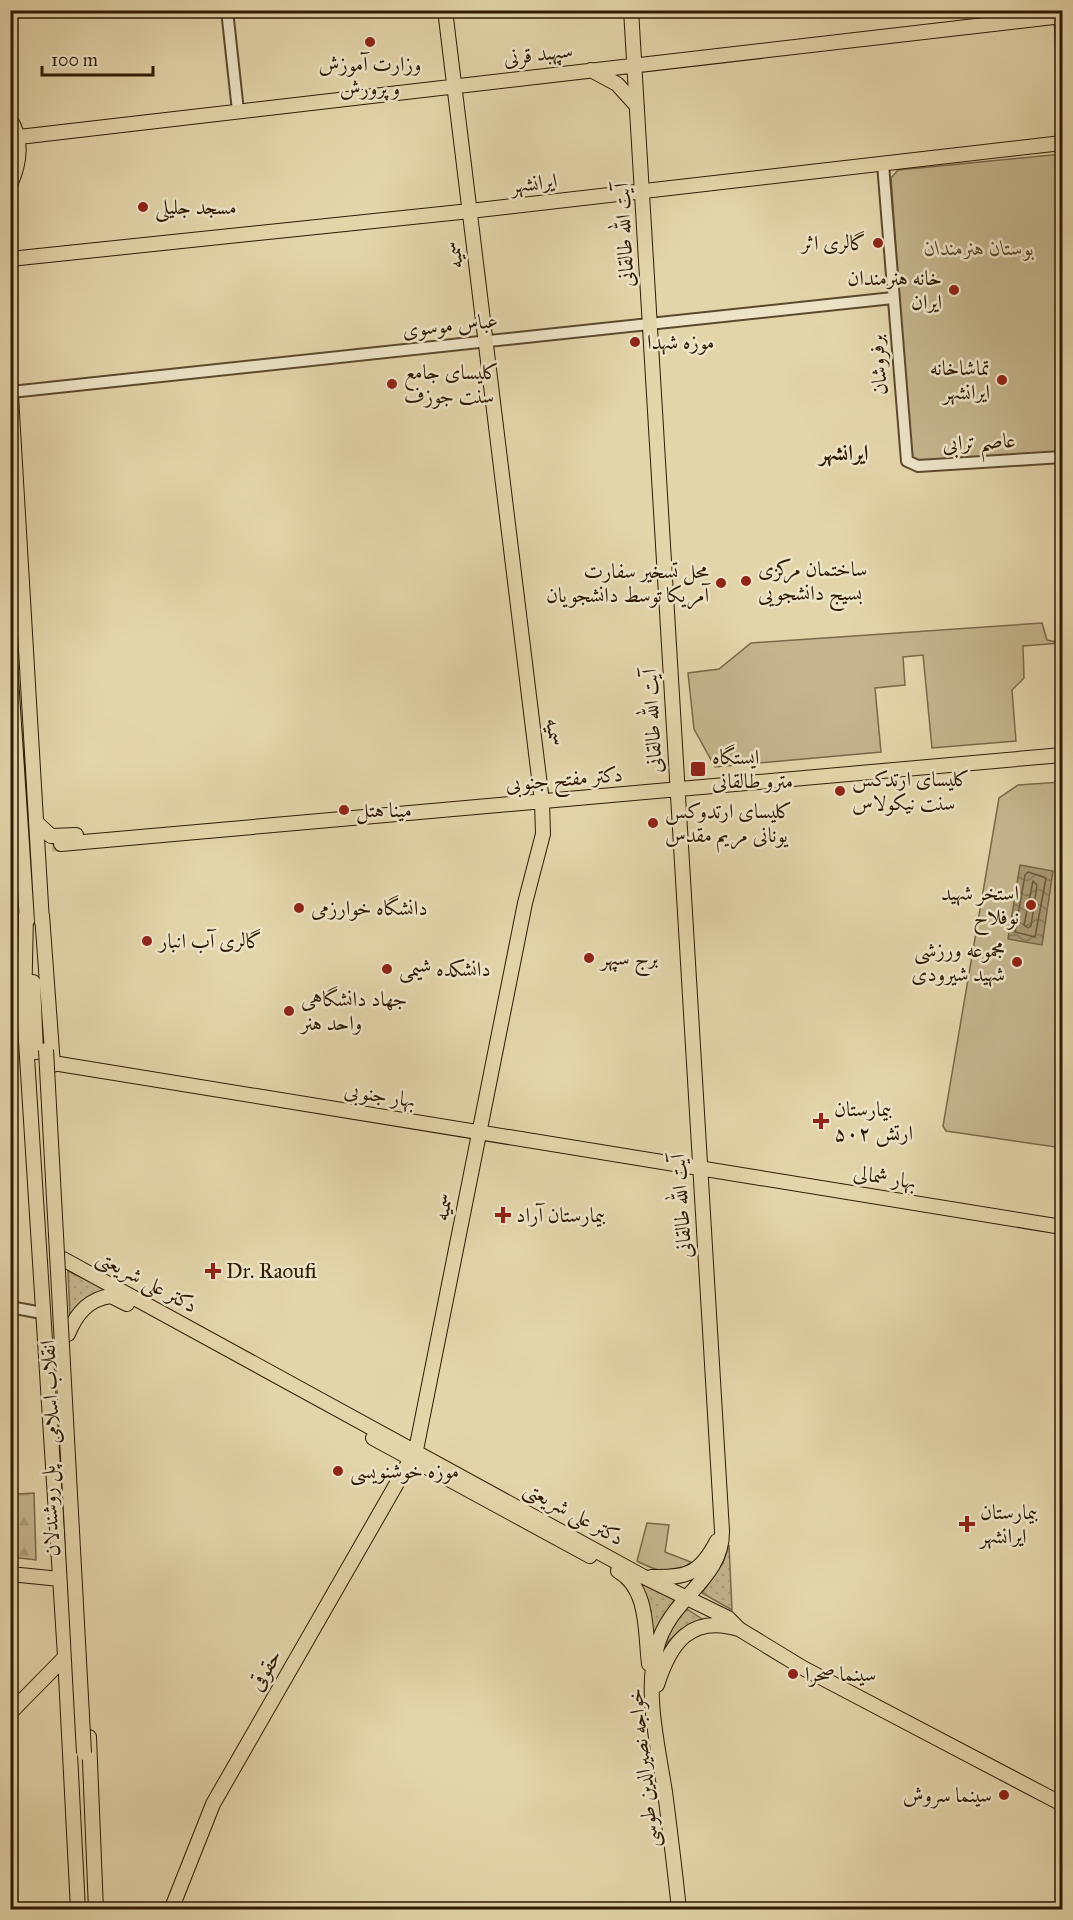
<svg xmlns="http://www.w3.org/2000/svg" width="1073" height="1920" viewBox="0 0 1073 1920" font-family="'IM FELL Great Primer',Amiri,serif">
<defs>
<pattern id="grass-dots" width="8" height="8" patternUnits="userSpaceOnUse" patternTransform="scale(1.5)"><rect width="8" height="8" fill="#c4b58d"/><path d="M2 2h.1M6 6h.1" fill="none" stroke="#a99b78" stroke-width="1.8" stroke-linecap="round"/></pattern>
<pattern id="forest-firs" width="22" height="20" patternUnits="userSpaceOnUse" patternTransform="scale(1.5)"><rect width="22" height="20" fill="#c4b58d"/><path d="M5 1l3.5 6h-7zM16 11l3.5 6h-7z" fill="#a99b78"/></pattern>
<pattern id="water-waves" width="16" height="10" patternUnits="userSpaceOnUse" patternTransform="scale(1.5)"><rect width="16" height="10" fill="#a69571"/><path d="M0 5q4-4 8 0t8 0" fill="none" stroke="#88795b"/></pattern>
</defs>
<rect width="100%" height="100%" fill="#e3d5aa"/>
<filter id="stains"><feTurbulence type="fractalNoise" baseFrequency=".00333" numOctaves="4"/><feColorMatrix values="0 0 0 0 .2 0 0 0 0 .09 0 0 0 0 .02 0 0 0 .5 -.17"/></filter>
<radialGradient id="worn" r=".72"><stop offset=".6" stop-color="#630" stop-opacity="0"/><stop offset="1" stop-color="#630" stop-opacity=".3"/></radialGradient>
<path fill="url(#grass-dots)" stroke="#7a6848" stroke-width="1.5" d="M68 1271 111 1292 70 1319Z
M729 1545 732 1610 702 1593 723 1563Z
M640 1580 675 1599 650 1641Z
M684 1607 702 1619 680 1630 661 1649Z"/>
<path fill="url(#forest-firs)" stroke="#7a6848" stroke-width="1.5" d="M34 1493 36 1560 11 1557V1543H14L11 1504 17 1494Z"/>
<path fill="#c4b58d" stroke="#7a6848" stroke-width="1.5" d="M1062 154V453L918 462 912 457 910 451 891 178 898 170Z
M1042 623 1047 640 1061 643 1023 646 1024 678 1012 690 1016 741 932 748 923 655 903 657 905 685 875 688 881 752 715 767 694 729 688 673 719 669 751 643Z
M1062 782V1148L946 1131 943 1126 999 798 1018 785Z
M647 1523 669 1525 665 1552 691 1562C674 1578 656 1571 637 1561Z"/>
<path fill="url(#water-waves)" stroke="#766445" stroke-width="1.5" d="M1020 865 1053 871 1042 945 1008 939Z"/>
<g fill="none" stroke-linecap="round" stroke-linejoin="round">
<path stroke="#6a583a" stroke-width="1.5" d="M1028 872 1046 878 1035 937 1015 932 1025 875Z
M1033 881 1037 885 1031 926 1028 928 1024 925Z"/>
<path stroke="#bfb088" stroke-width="14" stroke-dasharray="14 7" stroke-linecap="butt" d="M10 849 61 844"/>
<g stroke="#5c492c" stroke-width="14">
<path id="minor" d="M227 10 238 111
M1060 10 1062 52
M883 164 907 461 918 466 1062 457
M11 392 893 298
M10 1307 42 1313"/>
</g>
<g stroke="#2f1a02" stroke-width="16">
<path id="major" d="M631 10 722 1531C723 1580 670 1597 657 1647 644 1692 658 1746 665 1792 670 1831 675 1870 679 1910
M591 70 617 84 637 106
M10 119C23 140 20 163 10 185
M19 137 1062 16
M10 259 470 211 1062 143
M10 379 42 922
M10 663 27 921
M37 823 51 836 76 835
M61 844 1062 755
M26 914 24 1010 65 1656 78 1910
M42 915 53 1065
M33 982 36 1052
M53 1063 1062 1227
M63 1259 644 1577 728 1618 739 1629 803 1668 1062 1804
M68 1334C76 1314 88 1299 111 1296L127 1304
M373 1438 590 1556
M618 1571C649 1588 645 1633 649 1664
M10 1574 60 1579
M651 1577C687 1578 700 1574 717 1541
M657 1685C670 1644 690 1614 739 1629
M10 1713 70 1652
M89 1737 96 1910
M171 1910 213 1804 416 1450 525 903 543 834 542 802 445 10"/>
</g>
<use href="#minor" stroke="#ede4c8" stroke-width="10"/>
<use href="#major" stroke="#e3d5aa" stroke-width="14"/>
<g stroke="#2f1a02" stroke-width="16" stroke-linecap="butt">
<path id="major-bridge" d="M46 1050 84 1753"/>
</g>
<use href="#major-bridge" stroke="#e3d5aa" stroke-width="14"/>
</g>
<g fill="#8f2418" stroke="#ede4c8" stroke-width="2">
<circle cx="370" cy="42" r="6"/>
<circle cx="143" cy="207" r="6"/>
<circle cx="878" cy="243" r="6"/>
<circle cx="954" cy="290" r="6"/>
<circle cx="635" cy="342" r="6"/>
<circle cx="1002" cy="380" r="6"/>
<circle cx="392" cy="384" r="6"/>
<circle cx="746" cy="581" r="6"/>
<circle cx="721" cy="583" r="6"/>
<rect x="690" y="761" width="16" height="16" rx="3"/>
<circle cx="840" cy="791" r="6"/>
<circle cx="344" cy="810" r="6"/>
<circle cx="653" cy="823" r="6"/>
<circle cx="1031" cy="905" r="6"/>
<circle cx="299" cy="908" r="6"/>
<circle cx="147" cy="941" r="6"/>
<circle cx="589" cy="958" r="6"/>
<circle cx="1017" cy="962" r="6"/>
<circle cx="387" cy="969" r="6"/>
<circle cx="289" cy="1011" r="6"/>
<path d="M818 1112h6v6h6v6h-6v6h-6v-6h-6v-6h6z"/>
<path d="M500 1206h6v6h6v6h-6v6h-6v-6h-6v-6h6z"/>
<path d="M210 1262h6v6h6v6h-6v6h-6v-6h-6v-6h6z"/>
<circle cx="338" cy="1471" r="6"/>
<path d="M964 1515h6v6h6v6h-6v6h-6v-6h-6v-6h6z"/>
<circle cx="793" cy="1674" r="6"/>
<circle cx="1004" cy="1795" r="6"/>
</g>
<g text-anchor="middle" stroke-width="5" stroke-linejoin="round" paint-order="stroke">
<g font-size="21" fill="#2f1a02" stroke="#ede4c8">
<text transform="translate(538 54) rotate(-7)" y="7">سپهبد قرنی</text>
<text transform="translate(534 183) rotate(-7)" y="7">ایرانشهر</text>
<text transform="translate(624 235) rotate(-93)" y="7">آیت الله طالقانی</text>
<text transform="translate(454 255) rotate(-97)" y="7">سمیه</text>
<text transform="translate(450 325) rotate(-6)" y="7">عباس موسوی</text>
<text transform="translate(878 365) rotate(-94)" y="7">برفروشان</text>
<text transform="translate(979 442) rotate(-3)" y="7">عاصم ترابی</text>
<text transform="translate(652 721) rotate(-93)" y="7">آیت الله طالقانی</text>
<text transform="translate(555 732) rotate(83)" y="7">سمیه</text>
<text transform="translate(564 779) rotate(-5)" y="7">دکتر مفتح جنوبی</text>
<text transform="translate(380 1095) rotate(9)" y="7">بهار جنوبی</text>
<text transform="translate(885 1177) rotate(9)" y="7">بهار شمالی</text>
<text transform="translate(681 1206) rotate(-94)" y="7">آیت الله طالقانی</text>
<text transform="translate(443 1207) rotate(-79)" y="7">سمیه</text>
<text transform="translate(147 1281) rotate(28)" y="7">دکتر علی شریعتی</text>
<text transform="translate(50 1392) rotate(-93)" y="7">انقلاب اسلامی</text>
<text transform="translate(50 1511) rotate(-93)" y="7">پل روشندلان</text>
<text transform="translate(574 1513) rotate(29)" y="7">دکتر علی شریعتی</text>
<text transform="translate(265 1670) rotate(-60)" y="7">حقوقی</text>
<text transform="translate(643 1768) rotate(-96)" y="7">خواجه نصیرالدین طوسی</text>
</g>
<g font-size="21" fill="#2f1a02" stroke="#ede4c8" text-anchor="start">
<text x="370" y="71" text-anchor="middle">وزارت آموزش<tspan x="370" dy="24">و پرورش</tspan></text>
<text x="155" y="214">مسجد جلیلی</text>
<text x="866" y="250" text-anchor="end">گالری اثر</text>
<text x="942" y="285" text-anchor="end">خانه هنرمندان<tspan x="942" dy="24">ایران</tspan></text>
<text x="647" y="349">موزه شهدا</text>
<text x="990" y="375" text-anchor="end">تماشاخانه<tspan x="990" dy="24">ایرانشهر</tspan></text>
<text x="404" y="379">کلیسای جامع<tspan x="404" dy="24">سنت جوزف</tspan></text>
<text x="758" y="576">ساختمان مرکزی<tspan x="758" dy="24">بسیج دانشجویی</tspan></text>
<text x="709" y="578" text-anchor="end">محل تسخیر سفارت<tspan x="709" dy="24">آمریکا توسط دانشجویان</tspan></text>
<text x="712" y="764">ایستگاه<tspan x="712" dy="24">مترو طالقانی</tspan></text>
<text x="852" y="786">کلیسای ارتدکس<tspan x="852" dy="24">سنت نیکولاس</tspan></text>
<text x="356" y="817">مینا هتل</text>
<text x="665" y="818">کلیسای ارتدوکس<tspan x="665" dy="24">یونانی مریم مقدس</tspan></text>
<text x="1019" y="900" text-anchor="end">استخر شهید<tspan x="1019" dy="24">نوفلاح</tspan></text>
<text x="311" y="915">دانشگاه خوارزمی</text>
<text x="159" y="948">گالری آب انبار</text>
<text x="1005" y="957" text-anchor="end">مجموعه ورزشی<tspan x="1005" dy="24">شهید شیرودی</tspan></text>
<text x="601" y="965">برج سپهر</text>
<text x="399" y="976">دانشکده شیمی</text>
<text x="301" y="1006">جهاد دانشگاهی<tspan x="301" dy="24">واحد هنر</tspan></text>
<text x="834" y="1116">بیمارستان<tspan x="834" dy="24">۵۰۲ ارتش</tspan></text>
<text x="516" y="1222">بیمارستان آراد</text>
<text x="226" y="1278">Dr. Raoufi</text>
<text x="350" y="1478">موزه خوشنویسی</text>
<text x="980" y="1519">بیمارستان<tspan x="980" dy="24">ایرانشهر</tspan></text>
<text x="805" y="1681">سینما صحرا</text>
<text x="992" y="1802" text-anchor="end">سینما سروش</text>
</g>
<g font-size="21" font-style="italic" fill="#5c482c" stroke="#ede4c8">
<text x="979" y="255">بوستان هنرمندان</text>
</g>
<g font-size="22" font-weight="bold" fill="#2f1a02" stroke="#ede4c8">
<text x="844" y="460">ایرانشهر</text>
</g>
</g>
<rect width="1073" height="1920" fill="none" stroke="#e3d5aa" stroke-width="36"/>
<rect x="12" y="12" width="1049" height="1896" fill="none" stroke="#2f1a02" stroke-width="3"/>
<rect x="18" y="18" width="1037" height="1884" fill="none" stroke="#2f1a02" stroke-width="1.5"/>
<path d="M42 66v9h111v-9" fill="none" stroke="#2f1a02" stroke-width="3"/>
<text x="51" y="66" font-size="18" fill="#2f1a02" stroke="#ede4c8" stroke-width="4.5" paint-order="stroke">100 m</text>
<rect width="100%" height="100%" filter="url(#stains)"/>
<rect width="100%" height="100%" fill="url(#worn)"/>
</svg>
